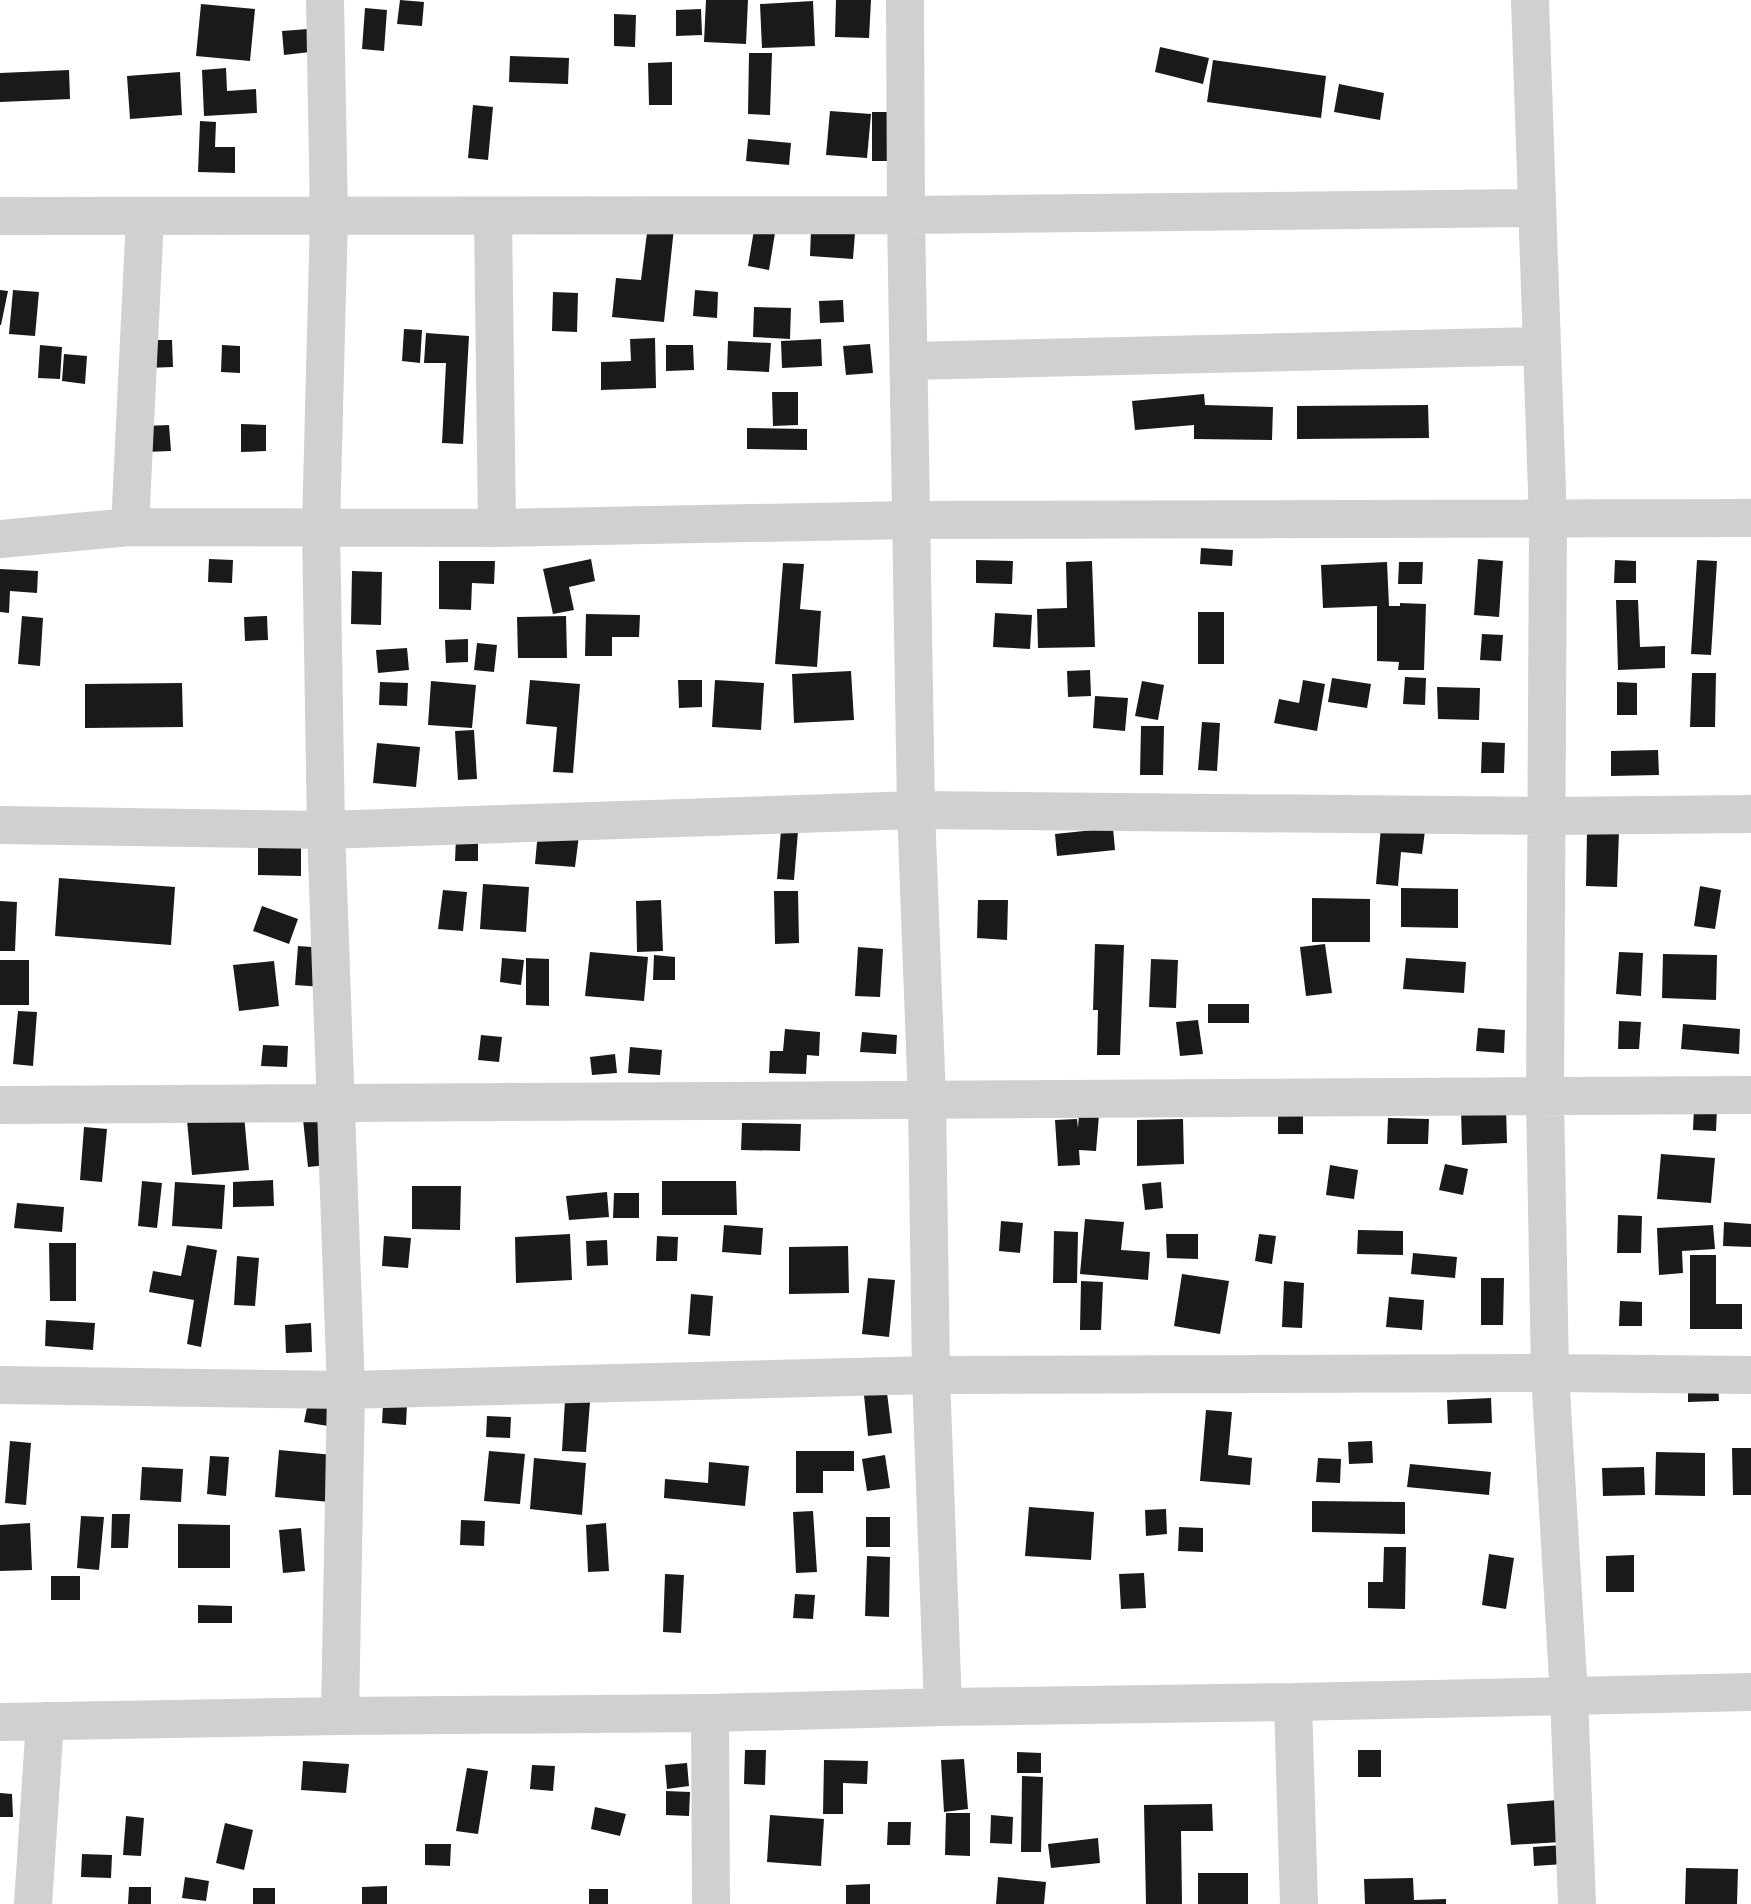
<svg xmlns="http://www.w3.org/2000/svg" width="1751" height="1904" viewBox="0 0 1751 1904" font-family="Jost,sans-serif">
<rect width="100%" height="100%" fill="#fff"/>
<path fill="#1a1a1a" d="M400 0 424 2 422 26 397 24Z
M706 0H748L746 44 704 42Z
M836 0H871L869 38 835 37Z
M813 1 815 46 762 48 760 4Z
M201 4 255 9 250 61 196 56Z
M365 8 387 10 384 51 362 49Z
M701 9 702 35 676 36V10Z
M614 14 636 15 635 47 614 46Z
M308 29 310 52 284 55 282 31Z
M1160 47 1209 58 1203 84 1155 72Z
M749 53H772L770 115 748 114Z
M510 56 569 58 568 84 509 82Z
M1213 60 1326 76 1321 118 1207 102Z
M672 62V105H649L648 63Z
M226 68 227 91 256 89 257 113 204 116 202 70Z
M69 70 70 99 0 102V73Z
M180 72 182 115 130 119 127 76Z
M1339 84 1384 93 1380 120 1334 112Z
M473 105 493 107 488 160 468 158Z
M830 111 871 114 867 158 826 155Z
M872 112H892L891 161H872Z
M200 121 216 122 215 147H235V173L198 172Z
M748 139 791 143 789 165 746 161Z
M648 225 674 228 664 322 612 317 616 278 641 280Z
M754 230 775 233 769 270 748 266Z
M811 230 855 233 853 259 810 256Z
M0 290 8 291 1 325H0Z
M13 290 39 292 35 336 9 334Z
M695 290 718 292 717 318 693 316Z
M553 292 578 293 577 332 552 331Z
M843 300 844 322 820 323 819 301Z
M754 307 791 308 790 339 753 337Z
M404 329 422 330 420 363 402 361Z
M426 333 469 336 463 444 442 443 446 363H424Z
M655 338 656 388 601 390V362L631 361 630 339Z
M821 339 822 366 782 368 781 341Z
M145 340H172L173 367 146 368Z
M728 341 771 343 769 372 727 370Z
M870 344 873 373 846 375 843 346Z
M40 345 62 347 60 379 38 378Z
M222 345 240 346V373L221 372Z
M666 345H693L694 370 666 371Z
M64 354 87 356 85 384 62 381Z
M772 392H798V425L773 426Z
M1204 394 1205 405 1273 407 1272 440 1194 439V425L1135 430 1132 401Z
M1428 405 1429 438 1297 439V406Z
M241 424 266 425V451L241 452Z
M169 425 171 451 145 452 144 426Z
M747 428 807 429V450L747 449Z
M1201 548 1233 550 1232 566 1200 564Z
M209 559 233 560 232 583 208 582Z
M591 559 595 581 569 587 574 610 553 614 543 569Z
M1478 559 1503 561 1499 617 1474 615Z
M976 560 1013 561 1012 584 976 583Z
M1615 560 1636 561V583H1614Z
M1697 560 1717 561 1711 655 1691 654Z
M439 561H495L494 584 472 583 471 610 439 609Z
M1092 561 1095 647 1038 648 1037 609 1067 608 1066 562Z
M1387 562 1389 606H1400V603L1426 604 1424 670H1398L1399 662 1377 661V606L1323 608 1321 565Z
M1399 562H1423L1422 584H1398Z
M783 563 804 564 800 609 821 611 817 667 775 664Z
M0 569 38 571 37 593 10 591 9 613 0 612Z
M352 571 382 572 381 625 351 624Z
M1616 600H1638L1640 647 1665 646V668L1618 670Z
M1198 612H1224V664H1198Z
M995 613 1032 615 1030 649 993 647Z
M586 614 640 615 639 637H612V656H585Z
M22 616 43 618 40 666 18 664Z
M267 616 268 640 245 641 244 617Z
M566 616 567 658H518L517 617Z
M1482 634 1503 635 1501 661 1480 660Z
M468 639V662L446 663 445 640Z
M477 643 497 645 494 672 474 670Z
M407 648 409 670 378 673 376 650Z
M1090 670 1091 696 1068 697 1067 671Z
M851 671 854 720 794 723 792 674Z
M1692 673H1716L1715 727H1690Z
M1405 677 1426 678 1425 705 1403 704Z
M1332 678 1371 684 1367 708 1328 702Z
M530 680 580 684 573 773 553 772 557 727 526 724Z
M678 680H702V707L679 708Z
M715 680 764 683 761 730 712 727Z
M1303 680 1325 684 1317 731 1274 723 1279 699 1299 703Z
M431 681 476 685 472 728 428 725Z
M1142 681 1164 685 1158 720 1135 716Z
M380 682 408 683 407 706 379 705Z
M1617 682 1637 683V715H1617Z
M182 683 183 727 85 728V684Z
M1437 687 1480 688 1479 720 1438 719Z
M1095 696 1128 698 1125 731 1093 728Z
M1202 722 1220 723 1217 771 1198 770Z
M1141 726H1164L1163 775H1140Z
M474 730 477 779 458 780 455 731Z
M1482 742 1505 743 1504 773H1481Z
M377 743 420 747 416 787 373 783Z
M1658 750 1659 775 1611 776V751Z
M1381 827 1425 831 1422 854 1401 852 1398 886 1376 884Z
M1113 828 1115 850 1057 856 1055 834Z
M781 830 798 831 794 880 777 879Z
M1587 830 1619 831 1617 887 1586 886Z
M538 831 579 835 575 867 535 864Z
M456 837 478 838V861H455Z
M258 846H301V876L258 875Z
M59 878 175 887 171 945 55 936Z
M483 884 529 887 526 932 480 929Z
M1700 886 1721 890 1715 929 1694 926Z
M1401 888 1458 889V928L1401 927Z
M443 890 467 892 463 931 438 929Z
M774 891H798L799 943 775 944Z
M1312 898 1370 899V942H1312Z
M661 900 663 951 637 952 636 901Z
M978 900H1008L1007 940 977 938Z
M0 901 17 902 15 951H0Z
M262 906 298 919 289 944 253 931Z
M1095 944 1124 945 1120 1055H1097L1098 1010H1093Z
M1325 944 1332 993 1306 996 1300 947Z
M298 946 326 948 323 987 295 985Z
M858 947 883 949 880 997 855 996Z
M590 952 648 957 644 1001 585 996Z
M1619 952 1643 953 1641 996 1616 994Z
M1663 954 1717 955 1716 1000 1662 998Z
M654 955 675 957V980H653Z
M502 958 524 960 521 985 500 982Z
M526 958 549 959V1006L526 1005Z
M1406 958 1466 962 1464 993 1403 989Z
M1151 959 1178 960 1176 1008 1149 1007Z
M0 960H29V1005H0Z
M274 961 279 1006 239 1011 233 965Z
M1208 1004H1249V1023H1208Z
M18 1011 37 1012 33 1066 13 1064Z
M1198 1020 1203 1054 1180 1056 1176 1022Z
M1619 1021 1641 1022 1639 1049H1618Z
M1683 1024 1740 1029 1739 1054 1681 1049Z
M1478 1028 1505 1030 1504 1053 1476 1051Z
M785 1029 820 1032 819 1056 807 1055 806 1074 769 1073 770 1051H783Z
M862 1032 897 1035 896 1054 860 1052Z
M481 1035 502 1037 499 1062 478 1060Z
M263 1045 288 1046 287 1067 261 1066Z
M630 1047 662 1050 660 1075 628 1073Z
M615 1054 617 1073 592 1075 590 1057Z
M1506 1107 1507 1143 1462 1145 1461 1109Z
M1694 1107 1717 1108 1716 1131 1693 1130Z
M1079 1113 1099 1115 1096 1151 1079 1150 1080 1165 1058 1166 1055 1120 1077 1119 1078 1128Z
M1278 1113H1303V1134H1278Z
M244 1115 249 1170 192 1175 187 1120Z
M322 1117 327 1165 308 1167 303 1119Z
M1388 1118 1429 1119 1428 1144H1387Z
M1183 1119 1184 1164 1137 1166V1120Z
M742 1123 801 1124 800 1151 741 1150Z
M84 1127 107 1129 102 1182 80 1180Z
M1661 1154 1715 1158 1711 1203 1657 1199Z
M1445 1164 1468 1169 1463 1195 1439 1190Z
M1330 1165 1358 1170 1354 1199 1326 1195Z
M273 1180 274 1206 233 1207V1182Z
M142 1181 162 1183 157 1228 138 1226Z
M662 1181H736L737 1215H662Z
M175 1182 225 1185 222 1229 172 1226Z
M1161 1182 1163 1208 1145 1210 1142 1184Z
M412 1186H461L460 1230 412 1229Z
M607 1192 609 1217 569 1220 566 1196Z
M614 1193H639V1218H613Z
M17 1203 64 1207 62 1232 14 1228Z
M1618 1215 1642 1216 1641 1253H1617Z
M1085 1219 1124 1222 1121 1250 1150 1252 1148 1280 1080 1274Z
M1001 1221 1023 1223 1020 1253 999 1251Z
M1724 1222 1751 1224V1247L1723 1246Z
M724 1225 763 1228 761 1255 722 1252Z
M1713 1225 1715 1249 1682 1251 1683 1273 1659 1275 1657 1228Z
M1358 1230 1403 1231V1255L1357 1254Z
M1054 1231 1078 1232 1077 1283H1053Z
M570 1234 572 1280 516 1283 515 1237Z
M1166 1234H1198V1259L1167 1258Z
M1259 1234 1276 1236 1272 1264 1255 1261Z
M384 1236 411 1238 408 1268 382 1266Z
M657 1236 678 1237 677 1261H656Z
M607 1240 608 1265 587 1266 586 1241Z
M49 1243H76V1301H50Z
M187 1245 217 1250 201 1347 187 1344 194 1300 149 1292 153 1271 181 1276Z
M848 1246 849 1293 789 1294V1247Z
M1413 1253 1457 1257 1455 1278 1411 1274Z
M1690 1255H1716V1304H1742V1329H1690Z
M237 1256 259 1258 255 1306 234 1305Z
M1182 1274 1229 1281 1220 1334 1174 1326Z
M868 1278 895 1280 889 1337 862 1334Z
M1481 1278H1504L1503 1325H1481Z
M1081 1281 1103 1282 1101 1330H1080Z
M1284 1281 1304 1283 1302 1328 1282 1327Z
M691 1294 713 1296 710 1336 688 1334Z
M1389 1297 1424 1300 1422 1330 1386 1327Z
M1620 1301 1642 1302V1326H1619Z
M46 1320 95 1323 93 1350 45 1346Z
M311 1323 312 1352 286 1353 285 1325Z
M1718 1382 1719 1401 1688 1402V1384Z
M887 1393 892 1433 868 1436 864 1395Z
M309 1398 333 1403 328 1426 304 1422Z
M1491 1398 1492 1423 1448 1424 1447 1400Z
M565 1400 590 1402 586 1452 562 1451Z
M383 1403 407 1404 406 1425 382 1423Z
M1206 1410 1232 1412 1228 1455 1252 1458 1250 1485 1200 1481Z
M487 1416 511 1417 510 1438 486 1437Z
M10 1441 31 1443 26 1505 5 1503Z
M1372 1441 1373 1463 1349 1464 1348 1442Z
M1732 1448H1751V1495H1733Z
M279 1450 334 1455 330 1502 275 1497Z
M489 1451 525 1454 520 1504 484 1501Z
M796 1451H854V1471H823V1493H796Z
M1656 1452 1705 1453V1496L1655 1495Z
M885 1455 890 1488 867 1491 862 1459Z
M210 1456 229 1457 226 1496 207 1494Z
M534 1458 586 1463 582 1515 530 1509Z
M1318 1458 1341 1459 1340 1483 1316 1482Z
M709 1462 749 1466 745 1506 664 1498 665 1479 708 1483Z
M1410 1464 1491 1472 1489 1495 1407 1487Z
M142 1467 183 1469 181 1502 140 1500Z
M1644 1467 1645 1495 1603 1496 1602 1468Z
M1312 1501 1405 1502V1534L1312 1532Z
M1029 1507 1094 1512 1091 1560 1025 1556Z
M1166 1509 1167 1534 1146 1536 1145 1510Z
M813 1511 817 1572 796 1573 793 1512Z
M112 1514H130L128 1548H111Z
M81 1516 104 1517 99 1570 77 1568Z
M866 1517H890V1547H866Z
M461 1520 485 1521 484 1546 460 1545Z
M30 1523 32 1570 0 1571V1525Z
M606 1523 609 1571 588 1572 586 1525Z
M178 1524 230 1525V1568H178Z
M1179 1527 1203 1528V1552L1178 1551Z
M301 1528 305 1571 283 1573 279 1530Z
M1384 1547H1406L1405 1609 1368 1608V1582H1383Z
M1489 1554 1514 1558 1506 1609 1482 1605Z
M1634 1555V1592H1606V1556Z
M867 1556 890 1557 889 1617 865 1616Z
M1144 1573 1146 1608 1121 1609 1119 1574Z
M665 1574 684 1575 681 1633 663 1632Z
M51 1576H80V1600H51Z
M795 1594 815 1595 813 1619 793 1618Z
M198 1605 232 1606V1623H198Z
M745 1750H766L765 1785 744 1784Z
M1358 1750H1381V1777H1358Z
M1017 1752 1041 1753V1773H1017Z
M964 1759 968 1809 944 1812 941 1760Z
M824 1760 868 1761 867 1784 843 1783V1814H823Z
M303 1761 349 1764 346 1793 301 1790Z
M687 1763 689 1786 667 1789 665 1765Z
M532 1765 555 1766 553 1791 530 1789Z
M467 1768 488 1771 478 1834 456 1831Z
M1022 1776 1043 1777 1041 1852H1021Z
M666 1791 690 1792 689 1816 666 1815Z
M0 1793 12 1794 13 1817H0Z
M1558 1800 1561 1842 1511 1845 1507 1804Z
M1212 1804 1213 1831H1181L1182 1904H1146L1144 1805Z
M595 1807 626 1814 620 1836 591 1829Z
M946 1813H970V1856L945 1855Z
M770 1815 824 1819 821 1866 767 1862Z
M991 1815 1013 1817 1012 1844 990 1843Z
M126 1816 144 1818 141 1856 123 1855Z
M888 1822H911L910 1845H887Z
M225 1823 253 1830 244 1870 216 1863Z
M1098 1838 1100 1863 1051 1868 1048 1844Z
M425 1844H451L450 1866 425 1865Z
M1563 1845 1564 1864 1534 1866 1533 1847Z
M82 1854 112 1855 111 1878 81 1877Z
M1686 1868 1738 1869 1737 1904H1685Z
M1198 1873H1248V1904H1198Z
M185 1877 209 1881 206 1901 182 1898Z
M998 1877 1046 1882 1044 1904H996Z
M1413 1878 1414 1900 1446 1899V1904H1365L1364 1879Z
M870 1884V1904H846V1885Z
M387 1886V1904H362V1887Z
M129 1887H151V1904H128Z
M253 1888H275V1904H253Z
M589 1889H608V1904H589Z"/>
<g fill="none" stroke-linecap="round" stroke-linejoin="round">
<path stroke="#d0d0d0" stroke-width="38" d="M325 0 329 216 321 527 326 830 346 1390 340 1716
M905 0 906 215 916 810 927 1100 931 1375 943 1707
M1530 0 1548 520 1545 1097 1550 1373 1569 1697 1577 1904
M0 216 906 215 1537 208
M493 216 497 528
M909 361 1542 346
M130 527 145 217
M0 539 130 527 497 528 912 520 1751 518
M0 825 326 830 916 810 1548 816 1751 814
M0 1105 1751 1095
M0 1385 346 1390 931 1375 1550 1373 1751 1375
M1293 1702 1299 1904
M710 1713 711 1904
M0 1722 340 1716 710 1713 943 1707 1293 1702 1751 1692
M33 1904 45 1721"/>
</g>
</svg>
